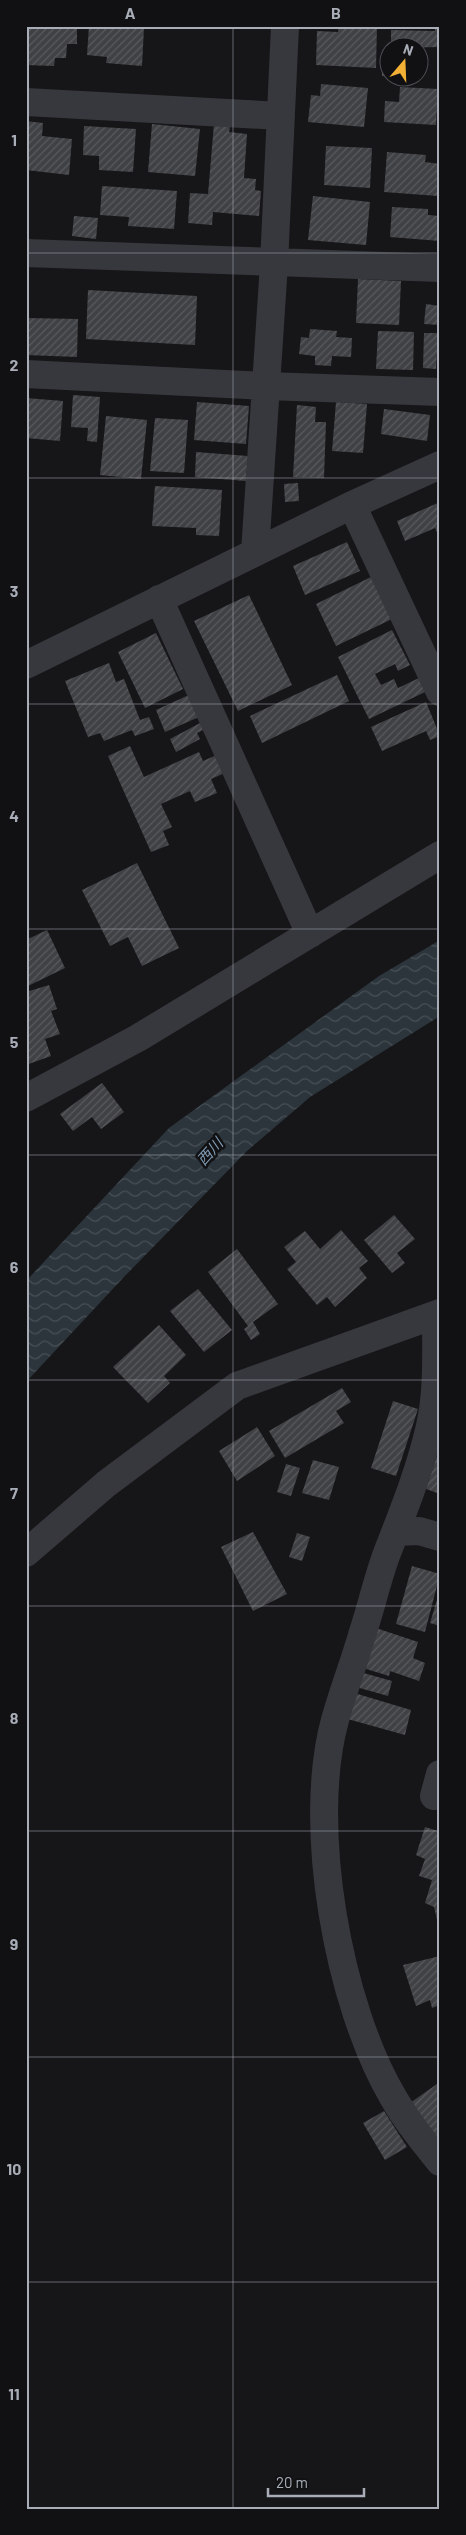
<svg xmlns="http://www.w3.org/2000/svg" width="466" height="2535" viewBox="0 0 466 2535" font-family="Barlow,'Noto Sans JP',sans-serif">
<defs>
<pattern id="water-waves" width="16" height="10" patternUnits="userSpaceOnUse" patternTransform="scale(1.25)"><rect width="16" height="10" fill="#2c353c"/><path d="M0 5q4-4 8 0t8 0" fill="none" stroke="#485056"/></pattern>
<pattern id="building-hatch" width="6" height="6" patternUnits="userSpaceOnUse" patternTransform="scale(1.25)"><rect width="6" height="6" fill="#404145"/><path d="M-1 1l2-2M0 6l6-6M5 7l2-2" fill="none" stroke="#595a5e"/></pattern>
</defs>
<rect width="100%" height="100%" fill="#161618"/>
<path fill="url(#water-waves)" d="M440 940V1016L310 1097 247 1151 123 1278 26 1382V1281L169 1128 379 976Z"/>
<path fill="url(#building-hatch)" d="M26 26H77V44H67L66 58H55L54 66 26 65Z
M89 26 144 28 142 66 106 63 107 57 87 55Z
M339 26H377L376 68 316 65 317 31 338 32Z
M435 26H440V47L391 48V30L435 31Z
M382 61H388V76H382Z
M321 84 368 88 364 127 308 122 311 95 320 96Z
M400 87 438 89 436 125 384 122 385 101 399 102Z
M26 121 43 123 42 136 72 139 69 175 26 170Z
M152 124 200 129 195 176 148 172Z
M214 124 230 126 229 132 247 134 244 178 256 179 255 190 261 191 259 216 213 212 212 225 188 223 190 193 208 194Z
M84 126 136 129 133 172 99 170V156L83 155Z
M326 146 372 148 370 188 324 185Z
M387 152 426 155 425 162 440 164 438 196 384 192Z
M102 186 177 191 174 229 128 226 129 217 100 215Z
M313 196 370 202 366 245 308 240Z
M392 207 428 209V215L440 216V241L390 237Z
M74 216 98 218 96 239 72 236Z
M358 279 401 281 399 325 356 323Z
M88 290 197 296 195 345 86 339Z
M426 304 440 306V325L424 324Z
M26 318 78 319 77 357 26 355Z
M310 329 337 331 336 337 352 338 351 357 332 356 331 366 315 365V356L299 354 301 337 309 338Z
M378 331 414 332 413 370 376 369Z
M424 333H440V353H437L436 369 423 368Z
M73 395 100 397 97 442 87 441 88 428 71 427Z
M26 398 63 401 60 441 26 438Z
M197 402 249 406 246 444 194 440Z
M336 402 367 404 363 453 332 451Z
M297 405 316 407 315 422H326L324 478 293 477Z
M384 409 430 415 427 441 381 434Z
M106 416 147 420 141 479 100 475Z
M155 418 188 420 184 473 150 471Z
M196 452 248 456 246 481 195 477Z
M298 483 299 501 285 502 284 484Z
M155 486 222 490 219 536 196 535V528L152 526Z
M440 502V538L435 528 405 541 397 521Z
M347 542 360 571 305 595 293 566Z
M371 577 392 619 336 646 316 604Z
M249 595 292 685 238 711 194 621Z
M392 630 410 665 398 671 395 664 375 674 381 685 394 679 398 688 419 678 425 692 369 719 338 657Z
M156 633 183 689 145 708 118 652Z
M109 663 116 682 124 679 140 720 149 717 154 729 135 736 132 730 104 741 100 733 88 737 65 681Z
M337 675 349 701 262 743 250 716Z
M191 694 201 716 165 732 156 710Z
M426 702 440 736 430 740 426 731 382 751 371 727Z
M202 722 205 729 197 733 200 739 176 752 170 739Z
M130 746 144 777 199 752 203 761 219 754 227 772 211 779 217 793 195 802 190 791 161 804 172 827 163 831 169 845 151 852 108 756Z
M137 863 179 948 142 966 128 937 110 946 82 890Z
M47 930 65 968 26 987V940Z
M49 985 57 1009 51 1011 60 1034 45 1039 51 1056 26 1065V992Z
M102 1083 124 1112 101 1129 92 1117 73 1131 60 1114Z
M394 1215 415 1239 397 1253 405 1263 392 1273 364 1240Z
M341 1230 368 1261 359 1268 367 1278 335 1307 327 1297 317 1305 287 1269 296 1262 284 1247 305 1231 320 1249Z
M237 1249 278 1304 253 1322 260 1334 251 1340 244 1329 248 1326 208 1272Z
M198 1289 232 1330 204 1352 170 1311Z
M159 1325 186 1355 164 1376 170 1383 148 1403 113 1367Z
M342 1388 351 1402 336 1411 344 1423 285 1458 269 1431Z
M393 1401 418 1409 396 1476 371 1468Z
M257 1427 275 1456 237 1481 219 1451Z
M439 1449H440V1494L426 1489Z
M313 1460 339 1467 329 1500 302 1493Z
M286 1464 300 1468 291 1496 277 1492Z
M253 1532 287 1594 253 1611 221 1547Z
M297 1533 310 1537 302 1561 289 1557Z
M412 1566 440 1574 425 1632 396 1624Z
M440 1590V1626L430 1623Z
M376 1628 418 1642 413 1658 425 1663 419 1681 390 1671 389 1676 363 1668Z
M360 1672 392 1681 388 1696 356 1687Z
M351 1692 411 1710 405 1735 344 1718Z
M425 1827 438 1831 440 1827V1932L434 1907 425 1903 432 1880 419 1876 425 1859 416 1855Z
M440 1956V2005L432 2008 430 2000 416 2006 403 1965Z
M437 2084 440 2088V2141L410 2103Z
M384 2111 407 2147 385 2160 363 2123Z"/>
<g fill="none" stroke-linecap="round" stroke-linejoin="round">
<path stroke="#37383d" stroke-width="28" d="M26 102 281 116
M26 253 440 268
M26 374 266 386 440 392
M352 505 440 692
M255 552 274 264 285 26
M159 599 310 934
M26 665 352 505 440 465
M26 1098 138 1038 440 855
M436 1315C436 1352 438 1390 430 1426 420 1470 403 1512 387 1553 377 1580 371 1608 362 1635 354 1663 343 1691 335 1720 306 1825 338 2004 393 2097 406 2120 423 2141 440 2162
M397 1532 419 1531 440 1537
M26 1553 106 1484 237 1386 440 1313
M434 1796 440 1774"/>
</g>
<path fill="none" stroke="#a8adb8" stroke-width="1" stroke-opacity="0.55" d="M233 26V2509M26 253H440M26 478H440M26 704H440M26 929H440M26 1155H440M26 1380H440M26 1606H440M26 1831H440M26 2057H440M26 2282H440"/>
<g text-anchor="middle" stroke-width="5" stroke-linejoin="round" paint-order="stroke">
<g font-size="15" font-style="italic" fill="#7f9bb3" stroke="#111113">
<text transform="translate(210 1152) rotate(-48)" y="5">西川</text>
</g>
</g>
<rect width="466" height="2535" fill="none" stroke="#111113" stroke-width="55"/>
<g transform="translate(404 62) rotate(19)"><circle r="24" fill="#111113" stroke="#4d4f55"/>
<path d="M0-4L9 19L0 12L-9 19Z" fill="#f2b134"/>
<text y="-8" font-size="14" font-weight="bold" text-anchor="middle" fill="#a8adb8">N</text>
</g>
<path d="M268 2488v8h96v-8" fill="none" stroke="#a8adb8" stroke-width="2.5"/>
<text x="276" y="2488" font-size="15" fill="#a8adb8" stroke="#111113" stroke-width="4" paint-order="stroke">20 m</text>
<rect x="28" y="28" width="410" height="2480" fill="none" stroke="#a8adb8" stroke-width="2"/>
<g font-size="16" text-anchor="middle" font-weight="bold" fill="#a8adb8">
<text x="130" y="19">A</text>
<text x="336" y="19">B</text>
<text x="14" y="146">1</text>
<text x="14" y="371">2</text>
<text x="14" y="597">3</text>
<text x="14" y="822">4</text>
<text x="14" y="1048">5</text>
<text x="14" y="1273">6</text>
<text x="14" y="1499">7</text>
<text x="14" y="1724">8</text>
<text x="14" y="1950">9</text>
<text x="14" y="2175">10</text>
<text x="14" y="2400">11</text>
</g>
</svg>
